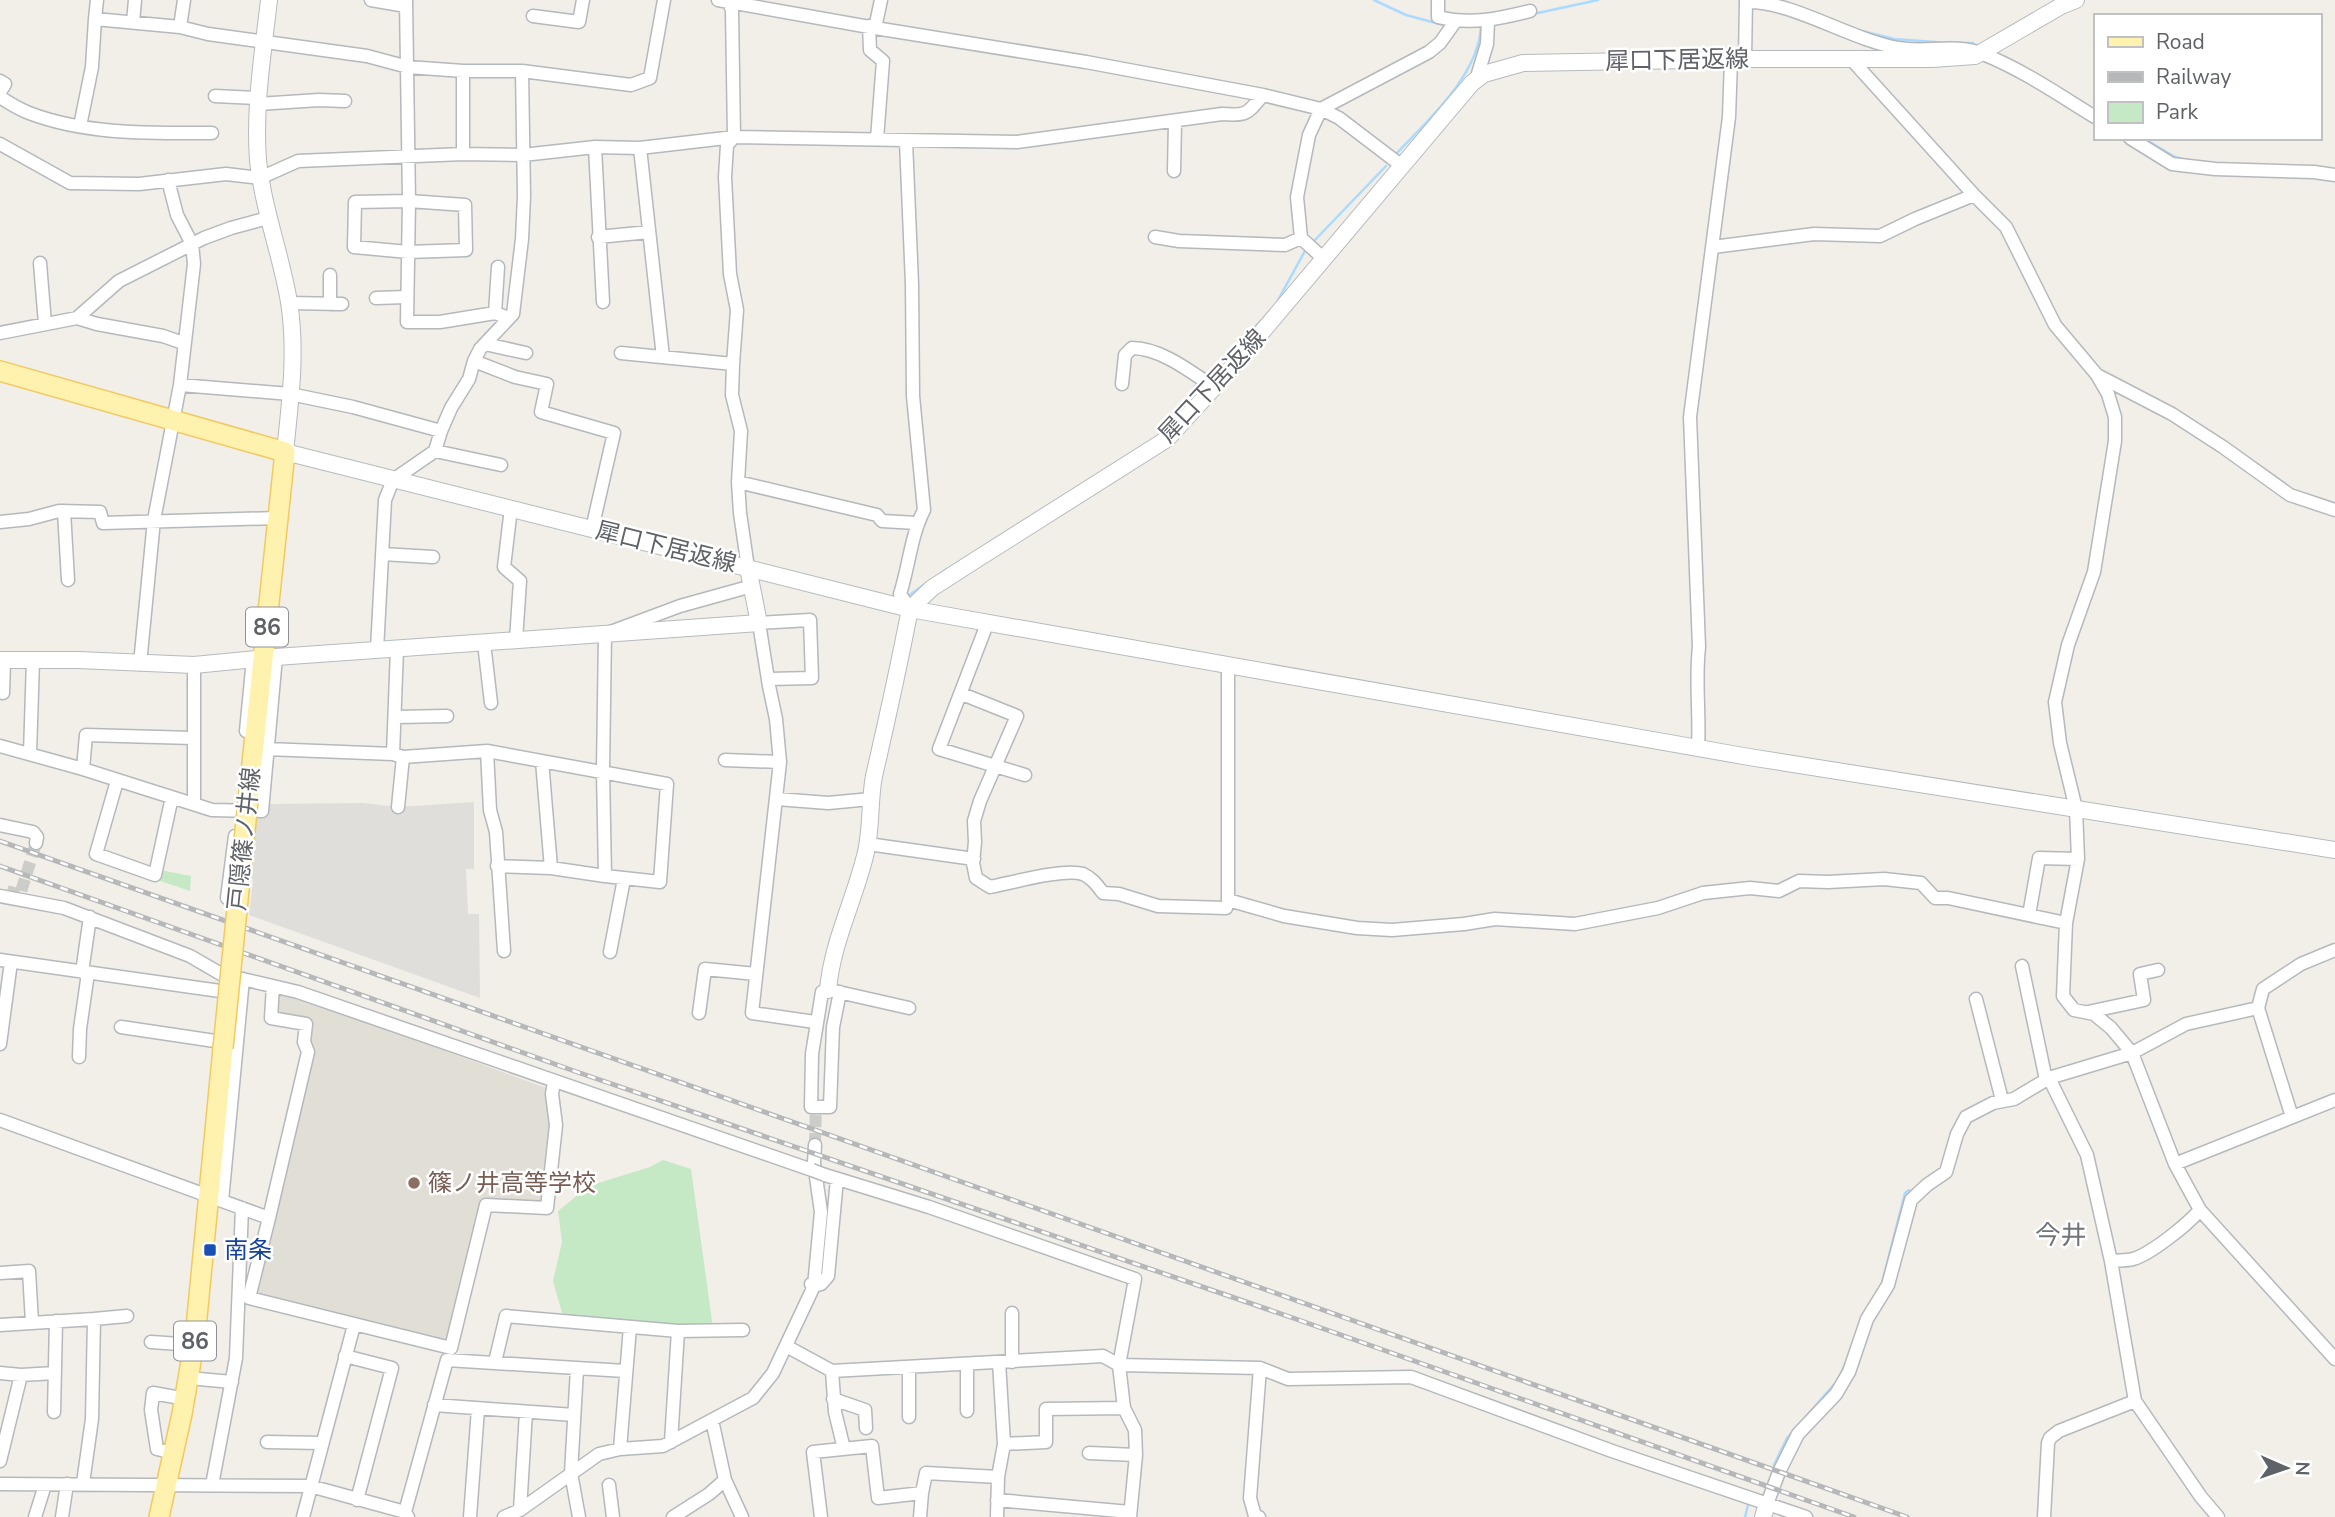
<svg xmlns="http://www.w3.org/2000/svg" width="2335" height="1517" viewBox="0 0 2335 1517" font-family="'Nunito Sans','Noto Sans JP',sans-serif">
<rect width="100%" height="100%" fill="#f1efe8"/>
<path fill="#e0deda" d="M474 802V869H466L468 914H479L480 998 249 915 253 880 250 875 256 818H265L266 804 363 803 398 807Z"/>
<path fill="#e1ded6" d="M285 992 549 1089 554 1124 544 1205 483 1201 450 1342 258 1296 254 1292 309 1022 279 1018 275 1006 279 993Z"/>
<path fill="#c5e8c5" d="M160 870 191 876 190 891 158 880Z
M663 1160 691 1169 713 1328 563 1316 553 1281 562 1242 558 1211 589 1186 650 1167Z"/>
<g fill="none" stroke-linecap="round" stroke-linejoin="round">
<path stroke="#aadaff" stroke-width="2.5" d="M1374 0 1406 15 1447 26
M1533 14 1598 0
M1458 27 1482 26
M1858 30 1894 39 1948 43
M1955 43H1973
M2143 138 2175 157 2186 160
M1397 153C1428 120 1479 75 1481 26
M1313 242 1386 166
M1277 302 1306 249
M1204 377 1262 320
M1184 409 1193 389 1199 381
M942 572 978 550
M908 596 925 584
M1882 1283 1905 1193 1909 1190
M1774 1465 1787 1438 1838 1380 1846 1362
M1745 1517 1749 1501"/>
<path stroke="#ccccc8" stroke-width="12" stroke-dasharray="12 6" stroke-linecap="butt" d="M7 891 20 895 36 843
M815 1145 816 1101"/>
<g stroke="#b5b8bc" stroke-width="15">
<path id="street" d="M97 0 95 19 180 27 208 34 367 56 408 67 463 71H522L631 85 650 78 664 0
M371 0 406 6
M406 0 409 201 407 322H440L495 313 509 318
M718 0 875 28 1086 62 1263 95 1321 109 1339 118 1402 166
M728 0 732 10 734 137 727 145 725 177 730 274 737 310 733 364
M1438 0V17C1471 25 1498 19 1530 11
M1746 2C1790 0 1851 40 1898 48 1926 53 1957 43 1983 54 2023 70 2059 95 2095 117
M533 16 579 22 583 0
M133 22 135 0
M869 26 870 50 883 61 877 139
M180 27 184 0
M875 28 881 0
M1745 59 1746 0
M1851 59 1974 195 2006 227 2055 325 2097 375 2108 394 2115 417V441L2094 572 2068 645 2055 702 2060 743 2076 809 2078 859 2066 923 2063 996 2074 1010 2094 1014 2111 1028 2132 1053 2175 1164 2200 1210 2335 1359
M1476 80 1487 44 1488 21
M0 81 5 84 0 92
M215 96 258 98
M0 97C9 103 19 109 29 113 87 135 150 133 212 133
M258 104 319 100 345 101
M80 126 92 67 95 19
M2130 138 2172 164 2215 169 2314 172 2335 175
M906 141 912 284 913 396 924 510C911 535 909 566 900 594L910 609
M0 144 70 183 139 184 226 174 260 178 298 161 463 154 523 155 595 147 640 148 734 137 1017 142 1222 114C1247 116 1247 114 1263 95
M595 147 603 302
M640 148 663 357
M463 154V71
M1174 171 1175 122
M409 201 465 205 466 250 408 252 354 247 355 202Z
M598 237 649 232
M1155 237 1179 241 1285 245 1301 238
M1713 247 1814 234 1880 236 1915 219 1974 195
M1324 259 1301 238 1297 197 1309 135 1321 109 1429 52 1440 43 1455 22
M40 263 45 324
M376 298 406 297
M289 303 342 304
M330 304V275
M495 313 498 267
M77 318 119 281 204 238 231 228 268 218
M0 333 77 318 97 324 163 336 183 343
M485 344 526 353
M621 353 733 364 732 395 741 431 738 482 740 513 748 568
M474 361 515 377 547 384 541 412 614 433 592 529
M2097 375 2172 414 2223 447 2290 495 2335 510
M1122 384 1125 355 1132 348C1161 348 1191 372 1215 388
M180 385 290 394 353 407 441 431
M435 451 501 465
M738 482 877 515 882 521 917 523
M511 508 504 567 520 581 516 640
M64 511 68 580
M0 522 29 519 59 511 100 512 103 523 277 518
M382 554 433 557
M987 624 939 749 1025 775
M484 643 491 703
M377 650 385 500 393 480 435 451 441 431 451 408 469 379 474 361 480 349 513 314 522 239 524 196 522 71
M140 664 154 520 180 385 194 264 192 244 177 215 168 180
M1228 666V900L1284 916 1357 928 1392 930 1464 924 1495 919 1575 924 1658 908 1703 893 1750 888 1779 891 1799 881 1828 882 1884 879 1921 883 1935 898H1948L2066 923
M768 679 812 678 810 620 759 623 769 686 776 719 780 762 752 1013 815 1022
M3 693 4 660
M962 694 1017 716 980 801 974 821 975 842 973 863 976 878 990 887C1011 883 1064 868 1083 874 1092 878 1097 885 1103 893L1119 894 1158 906 1226 908
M395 717 447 716
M246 731 253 659
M0 746 83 769 212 810 262 811 276 657
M1698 748C1700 714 1695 681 1699 647L1690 417 1729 117 1731 60
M267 749 393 754 403 757 487 751 667 784 660 882 605 876 603 771 605 634 680 606 752 586
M487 751 490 810 496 832 504 951
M30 754 33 660
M393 754 397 649
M725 760 780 762
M542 761 551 868
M83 769 86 735 193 738
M117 781 96 854 155 875 172 797
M777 799 828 803 871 799
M194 803V665
M398 807 403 757
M0 825 33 832 37 837 36 843
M868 844 974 859
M497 866 551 868 605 876
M0 896 64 908 190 956 221 974 298 992 812 1170
M227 898 235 836
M2029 915 2039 858 2078 859
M610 952 624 879
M0 960 220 991
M2022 966 2046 1080
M82 972 90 917
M828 990 822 992 812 1054 811 1107H830L833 1027 840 992
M834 991 909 1008
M1976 999 2002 1100
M2258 1008 2292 1117
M2088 1012 2144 1000 2140 974 2158 970
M699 1013 705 969 756 974
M121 1027 215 1041
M0 1044 11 962
M79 1057 80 1029 88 973
M2049 1078 2087 1155 2111 1261
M0 1120 269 1218 249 1298 451 1348 486 1205 547 1208 556 1125 552 1094 554 1082
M2175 1164 2335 1100
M825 1175 929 1207 1135 1279 1119 1365 1124 1408 1135 1430 1136 1455 1130 1517
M222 1201 243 979
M269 1218 308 1052 304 1042 306 1024 271 1018 273 986
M0 1273 29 1271 32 1322
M811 1284 814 1286 821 1284 828 1276 837 1179
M94 1319 127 1316
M0 1325 94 1319 92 1419 83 1483
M151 1342 194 1345
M786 1346 832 1371 1103 1356 1119 1365 1260 1368 1288 1379 1411 1377 1612 1451 1806 1517
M345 1356 392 1368 357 1500
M495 1362 506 1316 678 1331 743 1330
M1012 1362V1313
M909 1367V1417
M577 1369 571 1473 579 1517
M832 1371 835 1412 844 1449
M0 1373 21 1375 55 1373
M199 1379 232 1382
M833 1399 865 1410 866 1428
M2135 1401 2201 1497 2218 1517
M434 1405 574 1415
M967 1411V1364
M54 1412 56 1321
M712 1420 725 1480 742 1517
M267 1442 322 1443
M671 1442 678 1331
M1004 1444 1046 1442V1409L1124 1408
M620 1449 630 1327
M174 1453 157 1449 151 1410 153 1393 175 1397
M1089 1453 1136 1455
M0 1461 21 1375
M0 1484 310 1486 405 1512 408 1517
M212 1485 236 1358 242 1208
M609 1485 613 1517
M997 1500 1130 1512
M1767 1504 1779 1472 1798 1434 1836 1394 1849 1372 1867 1319 1888 1285 1911 1200 1927 1185 1946 1172 1957 1134 1966 1117 1993 1103 2014 1099 2049 1078 2132 1053 2186 1024 2258 1008 2263 989 2301 964 2335 950
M520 1510 526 1412
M405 1512 447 1360 625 1371
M35 1517 45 1485
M62 1517 67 1484
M303 1517 354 1325
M470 1517 478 1409
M504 1517 520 1510 599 1454 620 1449 663 1446 753 1398 773 1373 814 1286 821 1212 814 1163 815 1145
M673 1517 709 1494 725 1480
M821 1517 813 1452 872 1446 878 1498 922 1493
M920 1517 922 1493 926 1473 998 1477
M997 1517 998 1477 1004 1444 999 1362
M1259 1517 1255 1516 1250 1498 1260 1368
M2044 1517 2048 1443 2050 1438 2059 1431 2135 1401 2111 1261C2118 1260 2126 1261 2133 1259 2151 1254 2188 1224 2200 1210"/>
</g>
<g stroke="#b6babf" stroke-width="18">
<path id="secondary" d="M269 0C263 53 254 107 258 160 263 209 281 254 289 302 297 352 290 403 285 452L910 609 932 588 974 561 1167 439 1229 371 1472 83 1484 74 1523 63 1745 59H1932L1975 56 2061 6 2076 0
M0 660H78L194 665 276 657 759 623 748 568
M828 990C832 943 854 901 865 856 872 830 869 802 874 776 887 720 899 665 910 609L1749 757 2335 850
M1763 1517 1767 1504"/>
</g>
<g stroke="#f2c960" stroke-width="22">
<path id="primary" d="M0 371 285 452 248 801
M159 1517 182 1414 195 1338 223 1048"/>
</g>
<use href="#street" stroke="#fff" stroke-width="12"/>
<use href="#secondary" stroke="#fff" stroke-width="16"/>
<use href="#primary" stroke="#fff2af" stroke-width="19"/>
<g stroke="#b6b7b8" stroke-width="5">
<path id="rail" d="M0 841 1907 1517
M0 866 577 1072 1296 1319 1854 1517"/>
</g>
<use href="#rail" stroke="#fff" stroke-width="2.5" stroke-dasharray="8" stroke-linecap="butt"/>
<g stroke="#b5b8bc" stroke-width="15" stroke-linecap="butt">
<path id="street-bridge" d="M812 1170 825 1175"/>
</g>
<g stroke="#f2c960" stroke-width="22" stroke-linecap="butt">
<path id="primary-bridge" d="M223 1048 248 801"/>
</g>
<use href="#street-bridge" stroke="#fff" stroke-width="12"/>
<use href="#primary-bridge" stroke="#fff2af" stroke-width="19"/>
</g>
<circle fill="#8d6e63" stroke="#fff" stroke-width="2.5" cx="414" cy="1183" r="7"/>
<rect fill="#1a4fb4" stroke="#fff" stroke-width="2.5" x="203" y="1243" width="14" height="14" rx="3.5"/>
<g text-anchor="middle" stroke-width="5" stroke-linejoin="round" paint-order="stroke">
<g fill="#fff" stroke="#8f9295" stroke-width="2">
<rect x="246" y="607.5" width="42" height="39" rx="5"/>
<rect x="174" y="1321.5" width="42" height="39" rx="5"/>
</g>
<g font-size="23" font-weight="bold" fill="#5f6368">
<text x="267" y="635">86</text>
<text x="195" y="1349">86</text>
</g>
<g font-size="24" fill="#5f6368" stroke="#fff">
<text transform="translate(1677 60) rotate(-1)" y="8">犀口下居返線</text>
<text transform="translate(1212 386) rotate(-47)" y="8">犀口下居返線</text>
<text transform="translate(666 547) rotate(14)" y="8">犀口下居返線</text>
<text transform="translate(244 839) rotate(-84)" y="8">戸隠篠ノ井線</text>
</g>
<g font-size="24" fill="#785e54" stroke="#fff" text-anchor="start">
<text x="428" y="1191">篠ノ井高等学校</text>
</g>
<g font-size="24" fill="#164399" stroke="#fff" text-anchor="start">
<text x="224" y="1258">南条</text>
</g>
<g font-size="26" fill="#70757a" stroke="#fff">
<text x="2061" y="1244">今井</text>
</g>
</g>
<rect x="2094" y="14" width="228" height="126" fill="#ffffff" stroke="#bfc1c3" stroke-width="2"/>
<rect x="2108" y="37" width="35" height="10" fill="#fff2af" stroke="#bfc1c3" stroke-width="2"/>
<text x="2156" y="49" font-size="21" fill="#5f6368">Road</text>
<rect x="2108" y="72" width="35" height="10" fill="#b6b7b8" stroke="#bfc1c3" stroke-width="2"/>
<text x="2156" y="84" font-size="21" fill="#5f6368">Railway</text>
<rect x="2108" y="102" width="35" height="21" fill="#c5e8c5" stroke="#bfc1c3" stroke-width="2"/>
<text x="2156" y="119" font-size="21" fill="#5f6368">Park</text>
<g transform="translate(2286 1468) rotate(92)" stroke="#ffffff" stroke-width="5" paint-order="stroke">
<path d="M0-5L12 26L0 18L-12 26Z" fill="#5f6368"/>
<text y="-10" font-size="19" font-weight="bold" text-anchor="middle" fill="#5f6368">N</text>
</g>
</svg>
